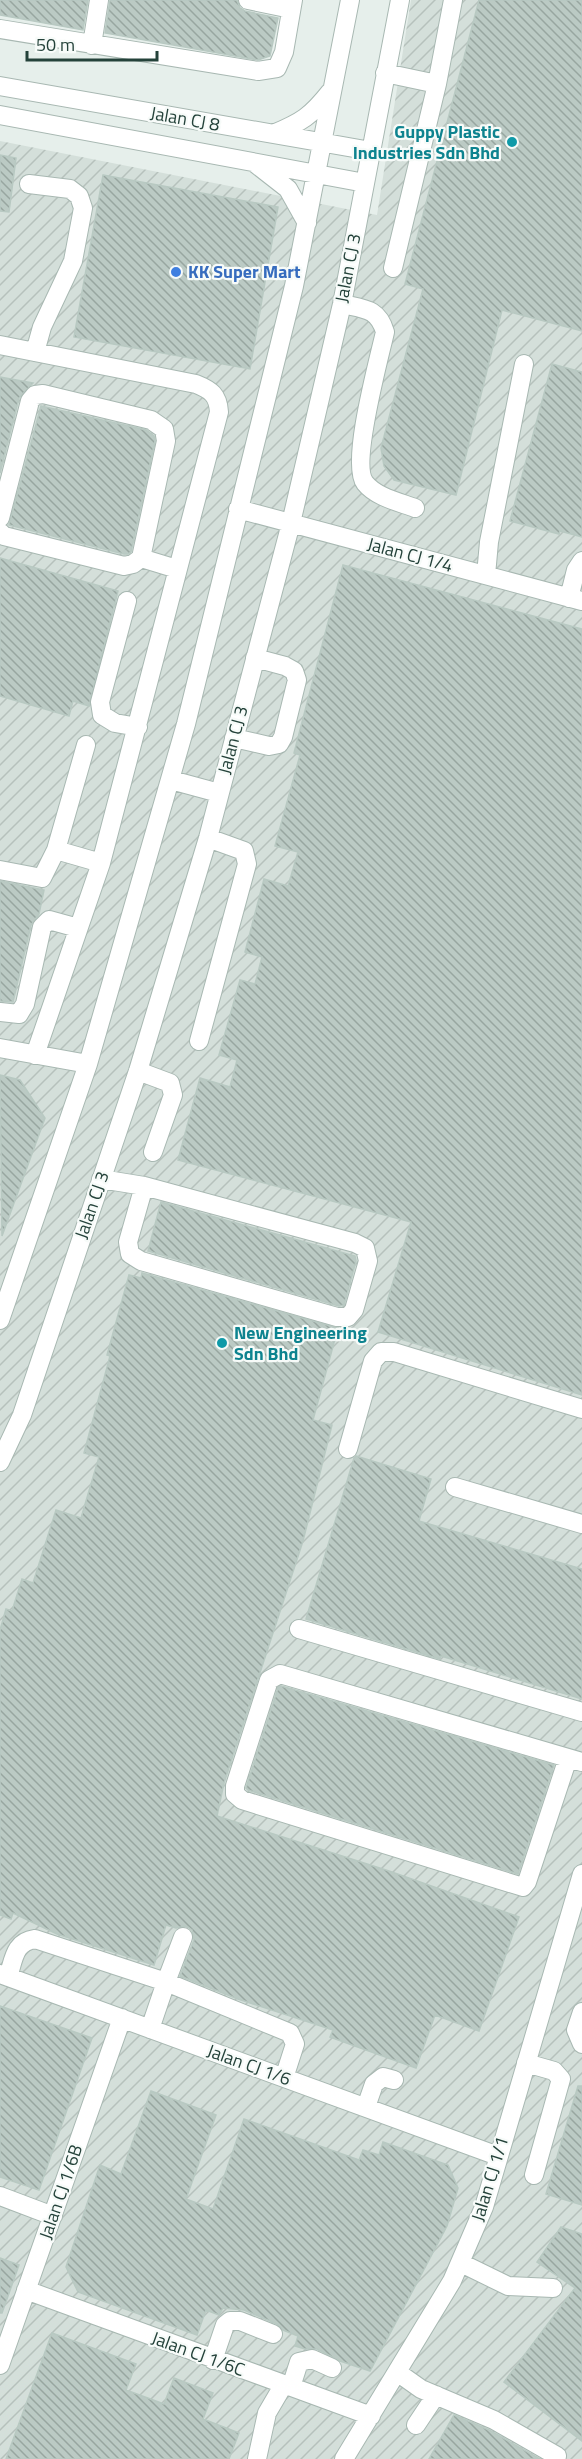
<svg xmlns="http://www.w3.org/2000/svg" width="582" height="2459" viewBox="0 0 582 2459" font-family="'Titillium Web',sans-serif">
<defs>
<pattern id="industrial-furrows" width="10" height="10" patternUnits="userSpaceOnUse" patternTransform="scale(1.5)"><rect width="10" height="10" fill="#d4dfda"/><path d="M-1 1l2-2M0 10L10 0M9 11l2-2" fill="none" stroke="#b6c1bc"/></pattern>
<pattern id="building-back-hatch" width="6" height="6" patternUnits="userSpaceOnUse" patternTransform="scale(1.5)"><rect width="6" height="6" fill="#bbcac4"/><path d="M-1 5l2 2M0 0l6 6M5-1l2 2" fill="none" stroke="#98a6a0"/></pattern>
</defs>
<rect width="100%" height="100%" fill="#e6efeb"/>
<path fill="url(#industrial-furrows)" d="M411 0H582V2459H0V141L377 215Z"/>
<path fill="url(#building-back-hatch)" stroke="#b8c9c2" stroke-width="1.5" d="M0 0H88L83 30 0 15Z
M110 0H237L240 8 245 11 278 18 270 56 258 60 105 33Z
M479 0H582V331L502 310 456 495 394 480 384 466 381 448 423 289 405 284Z
M0 155 16 158 9 212 0 211Z
M103 175 278 207 250 369 74 337Z
M552 364 582 372V537L560 531 559 534 510 521Z
M0 377 33 383 19 398 0 473Z
M41 406 146 430 154 436 155 441 131 552 128 554H124L9 525Z
M0 558 118 591 89 706 73 701 69 716 0 696Z
M343 565 582 629V1395L378 1332 411 1222 178 1160 200 1078 230 1087 237 1060 219 1055 240 980 255 984 262 957 245 952 264 879 288 886 298 852 275 846 300 755 294 753Z
M0 881 44 890 39 914 31 925 13 1002 0 1001Z
M0 1075 20 1080 45 1118 2 1236Z
M161 1202 355 1256 356 1261 344 1305 339 1306 148 1251Z
M142 1273 338 1328 313 1420 332 1425 303 1541 224 1783 217 1816 389 1871 519 1917 479 2031 435 2015 416 2068 330 2037 333 2030 238 1999 180 1976 194 1940 192 1930 186 1926 176 1928 166 1925 154 1965 57 1934 13 1913 11 1919 0 1915V1630L6 1609 12 1611 22 1579 33 1583 56 1510 81 1518 99 1457 84 1453 110 1356 107 1355 129 1275 141 1278Z
M356 1456 431 1479 419 1521 582 1569V1699L441 1656 440 1659 306 1619 354 1458Z
M281 1686 554 1765 518 1874 248 1790 246 1788 278 1688Z
M0 2006 92 2038 39 2190 0 2177Z
M578 2086H582V2205L546 2194Z
M151 2091 216 2115 186 2199 213 2209 244 2119 359 2160 363 2150 379 2155 383 2142 448 2165 458 2188 447 2226 370 2371 340 2361 317 2349H305L295 2346 298 2336 283 2330 277 2324 244 2310 223 2308 219 2315 206 2310 197 2335 78 2292 66 2267 100 2165 121 2174Z
M561 2227 582 2234V2441L504 2382 575 2288 537 2262Z
M0 2258 19 2265 2 2313H0Z
M52 2333 136 2364 126 2390 164 2404 174 2378 213 2393 203 2419 239 2433 229 2459H6Z
M454 2415 489 2430 540 2459H429Z"/>
<g fill="none" stroke-linecap="round" stroke-linejoin="round">
<g stroke="#a8b8b2" stroke-width="20">
<path id="minor" d="M248 0 291 9
M0 29 258 71 277 68 284 52 293 0
M92 45 99 0
M385 73 437 84 393 268
M437 84 453 0
M0 86 371 151
M0 115 365 183
M273 134C302 122 311 116 330 92
M256 164 288 189 307 223
M29 184 70 189 79 196 83 208 73 261 42 327 35 352
M342 304C364 309 378 308 385 332 379 359 350 464 365 483 376 497 399 502 415 508
M0 345 196 384C211 390 218 395 219 412L101 863 35 1055
M238 509 582 601
M0 518 30 401 35 395 43 394 151 420 164 429 166 441 141 558
M0 532 4 536 124 566 133 564 141 558 177 569
M486 575 489 542 524 364
M569 598 576 570 582 561
M127 601 100 702 102 715 115 723 138 727
M234 738 269 746 279 744 283 737 297 680 294 671 285 666 255 658
M86 745 56 850 101 863
M171 780 219 793
M0 870 42 878 56 850
M0 1012 19 1014 25 1004 42 927 49 920 78 928
M199 1041 247 864 244 851 208 838
M0 1048 88 1064
M138 1071 170 1083 173 1095 153 1152
M101 1179 144 1186 355 1243 365 1248 368 1261 354 1310 348 1317H337L141 1261 130 1254 128 1242 144 1186
M0 1320 88 1064 186 724 294 286 350 0
M348 1449 373 1361 381 1352H394L582 1409
M0 1462 22 1415 138 1071 208 838 291 523 342 304 400 0
M455 1487 582 1524
M299 1629 582 1712
M568 1758 527 1882 523 1887 242 1800 235 1794V1786L269 1680 280 1674 582 1762
M183 1937 166 1982 290 2033 295 2044 284 2078
M0 1974 498 2156
M8 1977C14 1959 14 1942 35 1939L166 1982 150 2029
M582 2012 576 2030 582 2044
M526 2063 554 2071 561 2079 534 2175
M366 2107 374 2084 383 2077 394 2080
M0 2196 53 2216
M461 2263 508 2286 553 2288
M26 2290 371 2416
M213 2360 225 2325 230 2321H240L273 2334
M0 2365 122 2018
M397 2372 421 2389 494 2420 557 2456
M291 2387 299 2362 312 2359 332 2368
M416 2425 436 2395
M257 2459 267 2413 284 2384
M344 2459 452 2281 484 2207 582 1874"/>
</g>
<use href="#minor" stroke="#fff" stroke-width="18"/>
</g>
<g fill="#0f9aa8" stroke="#f7fbf9" stroke-width="2">
<circle cx="512" cy="142" r="6"/>
<circle cx="222" cy="1343" r="6"/>
</g>
<circle fill="#3f7fe0" stroke="#f7fbf9" stroke-width="2" cx="176" cy="272" r="6"/>
<g text-anchor="middle" stroke-width="4.5" stroke-linejoin="round" paint-order="stroke">
<g font-size="18" fill="#24423a" stroke="#f7fbf9">
<text transform="translate(185 119) rotate(10)" y="6">Jalan CJ 8</text>
<text transform="translate(348 268) rotate(-79)" y="6">Jalan CJ 3</text>
<text transform="translate(410 555) rotate(15)" y="6">Jalan CJ 1/4</text>
<text transform="translate(233 740) rotate(-75)" y="6">Jalan CJ 3</text>
<text transform="translate(92 1205) rotate(-71)" y="6">Jalan CJ 3</text>
<text transform="translate(249 2065) rotate(20)" y="6">Jalan CJ 1/6</text>
<text transform="translate(490 2179) rotate(-73)" y="6">Jalan CJ 1/1</text>
<text transform="translate(61 2192) rotate(-71)" y="6">Jalan CJ 1/6B</text>
<text transform="translate(198 2354) rotate(20)" y="6">Jalan CJ 1/6C</text>
</g>
<g font-size="18" font-weight="bold" fill="#0d838f" stroke="#f7fbf9" text-anchor="end">
<text x="500" y="138">Guppy Plastic<tspan x="500" dy="21">Industries Sdn Bhd</tspan></text>
<text x="234" y="1339" text-anchor="start">New Engineering<tspan x="234" dy="21">Sdn Bhd</tspan></text>
</g>
<g font-size="18" font-weight="bold" fill="#366cbe" stroke="#f7fbf9" text-anchor="start">
<text x="188" y="278">KK Super Mart</text>
</g>
</g>
<path d="M27 51v9h130v-9" fill="none" stroke="#24423a" stroke-width="3"/>
<text x="36" y="51" font-size="18" fill="#24423a" stroke="#f7fbf9" stroke-width="4.5" paint-order="stroke">50 m</text>
</svg>
